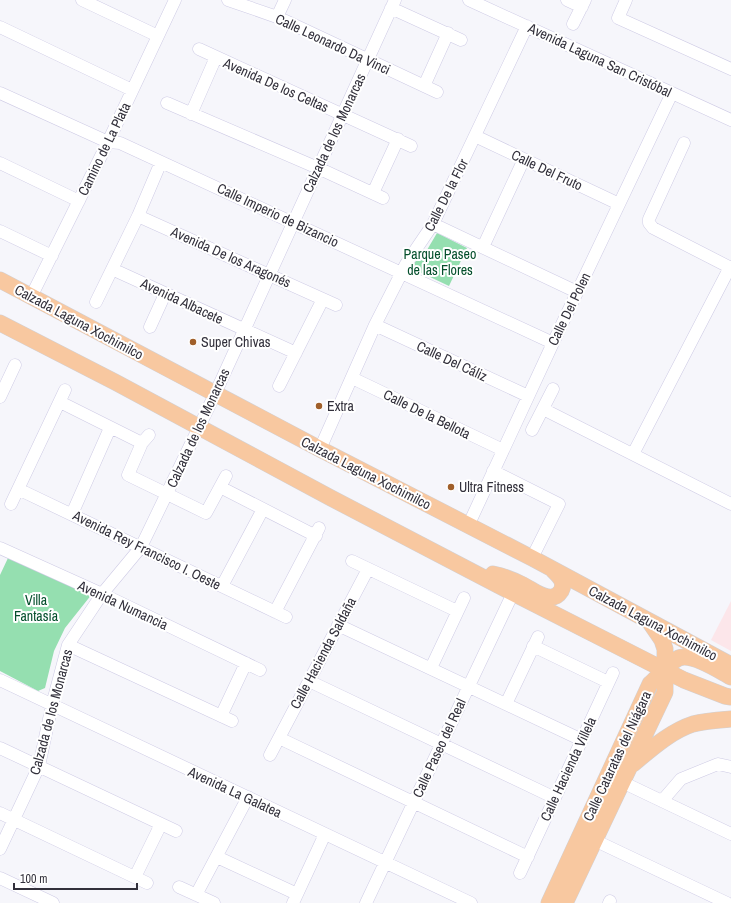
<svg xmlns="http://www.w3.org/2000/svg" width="731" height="903" viewBox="0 0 731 903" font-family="'Archivo Narrow',sans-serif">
<rect width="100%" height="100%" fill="#f6f6fb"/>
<path fill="#fce6ea" d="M731 601V651L711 640Z"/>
<path fill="#95dfb0" d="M437 233 467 248 449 286 411 268 413 264 427 250Z
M8 558 92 594 65 628 54 651 45 688 38 691 0 671V575Z"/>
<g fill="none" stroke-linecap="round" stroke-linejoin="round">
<g stroke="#cecbe5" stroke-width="13">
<path id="minor" d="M82 0 158 36
M228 0 277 17 437 92
M469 0 731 120
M567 0 582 7
M626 0 618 18 731 69
M391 8 461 40
M277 17 285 0
M573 24 585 0
M0 27 132 90
M199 49 411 146
M424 86 448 33
M0 93 108 142 120 143 553 343
M167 103 318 168 383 198
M191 114 216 57
M475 136 619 204
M684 143 649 219V223L653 228 731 268
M0 163 79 201
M373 193 398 139
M138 216 336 305
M433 224 577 292
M0 231 52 256
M483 247 524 159
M112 269 296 353
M31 297 108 142 175 0
M96 302 138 216 161 162
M375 325 528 396
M150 327 165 294
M352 378 503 450
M279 386 323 299
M0 397 15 365
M60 402 142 443
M543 409 731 504
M532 430 553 389
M149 435 142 443 128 475 206 513 226 476
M320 449 375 325 406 264 433 224 527 26
M633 454 730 267
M493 471 559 504 532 558
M220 487 316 536
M18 489 286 617
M11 504 65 390
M72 514 110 428
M468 526 553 343 672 93
M0 548 102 594 260 670
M352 561 457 611
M222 586 263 509
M275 612 319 528
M338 625 582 740
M68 645 232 721
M533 646 608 682
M431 668 464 598
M0 680 471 903
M309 681 555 798
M506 704 538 637
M221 716 246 663
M279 738 528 857
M0 748 176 831
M270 755 368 569
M622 782 731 834
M662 801 681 779 718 764 731 767
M0 813 147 883
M594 840 727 903
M0 849 39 766 52 705 68 645 102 594 141 547 215 394 395 0
M217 857 297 894
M520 873 613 673
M135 877 161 824
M0 878 53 903
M179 887 214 903
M196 895 248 797
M293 903 325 834
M366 903 513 593
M609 903 610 901"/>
</g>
<g stroke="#d2d1d4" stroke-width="17">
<path id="major" d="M0 280 320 449 532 558 731 665
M0 323 115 382 331 498 513 593 684 680 725 696 731 697
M493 574C503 576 513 580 523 585 531 589 539 596 548 597 554 598 558 596 561 591 566 582 559 576 553 570
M633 764C651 749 671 731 693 724 705 721 719 720 731 719
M549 903 650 684C658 677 668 664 677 659 690 651 718 670 731 677
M565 903 665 692V649L662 640 649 621"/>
</g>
<use href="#minor" stroke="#fff" stroke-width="12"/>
<use href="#major" stroke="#f8c8a0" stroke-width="16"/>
</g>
<g fill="#a05f2a" stroke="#fff" stroke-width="1.5">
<circle cx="193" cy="342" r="4"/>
<circle cx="319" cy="406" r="4"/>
<circle cx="451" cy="487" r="4"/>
</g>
<g text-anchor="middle" stroke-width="4" stroke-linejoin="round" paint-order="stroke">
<g font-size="14" fill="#32303b" stroke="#fff">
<text transform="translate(333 44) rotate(25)" y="5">Calle Leonardo Da Vinci</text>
<text transform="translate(600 60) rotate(25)" y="5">Avenida Laguna San Cristóbal</text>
<text transform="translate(276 85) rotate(24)" y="5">Avenida De los Celtas</text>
<text transform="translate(334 133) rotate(-65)" y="5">Calzada de los Monarcas</text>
<text transform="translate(104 149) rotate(-64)" y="5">Camino de La Plata</text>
<text transform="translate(547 170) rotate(25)" y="5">Calle Del Fruto</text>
<text transform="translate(446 195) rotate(-63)" y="5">Calle De la Flor</text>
<text transform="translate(278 215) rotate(25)" y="5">Calle Imperio de Bizancio</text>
<text transform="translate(231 257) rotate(24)" y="5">Avenida De los Aragonés</text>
<text transform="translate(182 301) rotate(25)" y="5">Avenida Albacete</text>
<text transform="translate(569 309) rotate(-64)" y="5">Calle Del Polen</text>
<text transform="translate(79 322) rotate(28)" y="5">Calzada Laguna Xochimilco</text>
<text transform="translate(452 361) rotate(25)" y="5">Calle Del Cáliz</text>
<text transform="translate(427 414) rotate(26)" y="5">Calle De la Bellota</text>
<text transform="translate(198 428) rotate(-65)" y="5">Calzada de los Monarcas</text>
<text transform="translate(366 473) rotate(27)" y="5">Calzada Laguna Xochimilco</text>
<text transform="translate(147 550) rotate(26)" y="5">Avenida Rey Francisco I. Oeste</text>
<text transform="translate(123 605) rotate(25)" y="5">Avenida Numancia</text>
<text transform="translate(653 623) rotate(28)" y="5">Calzada Laguna Xochimilco</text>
<text transform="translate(323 653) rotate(-62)" y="5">Calle Hacienda Saldaña</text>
<text transform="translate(51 712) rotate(-75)" y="5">Calzada de los Monarcas</text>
<text transform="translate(439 748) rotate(-65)" y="5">Calle Paseo del Real</text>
<text transform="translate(617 756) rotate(-65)" y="5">Calle Cataratas del Niágara</text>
<text transform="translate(568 769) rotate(-65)" y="5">Calle Hacienda Villela</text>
<text transform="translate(235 792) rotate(25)" y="5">Avenida La Galatea</text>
</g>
<g font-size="14" fill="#044f2c" stroke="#fff">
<text x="440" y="259">Parque Paseo<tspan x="440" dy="16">de las Flores</tspan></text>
<text x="36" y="605">Villa<tspan x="36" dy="16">Fantasía</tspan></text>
</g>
<g font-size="14" fill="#32303b" stroke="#fff" text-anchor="start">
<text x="201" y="347">Super Chivas</text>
<text x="327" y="411">Extra</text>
<text x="459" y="492">Ultra Fitness</text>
</g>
</g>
<path d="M14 883v6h123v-6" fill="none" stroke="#32303b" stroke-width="2"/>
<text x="20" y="883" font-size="12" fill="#32303b" stroke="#ffffff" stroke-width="3" paint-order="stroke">100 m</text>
</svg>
